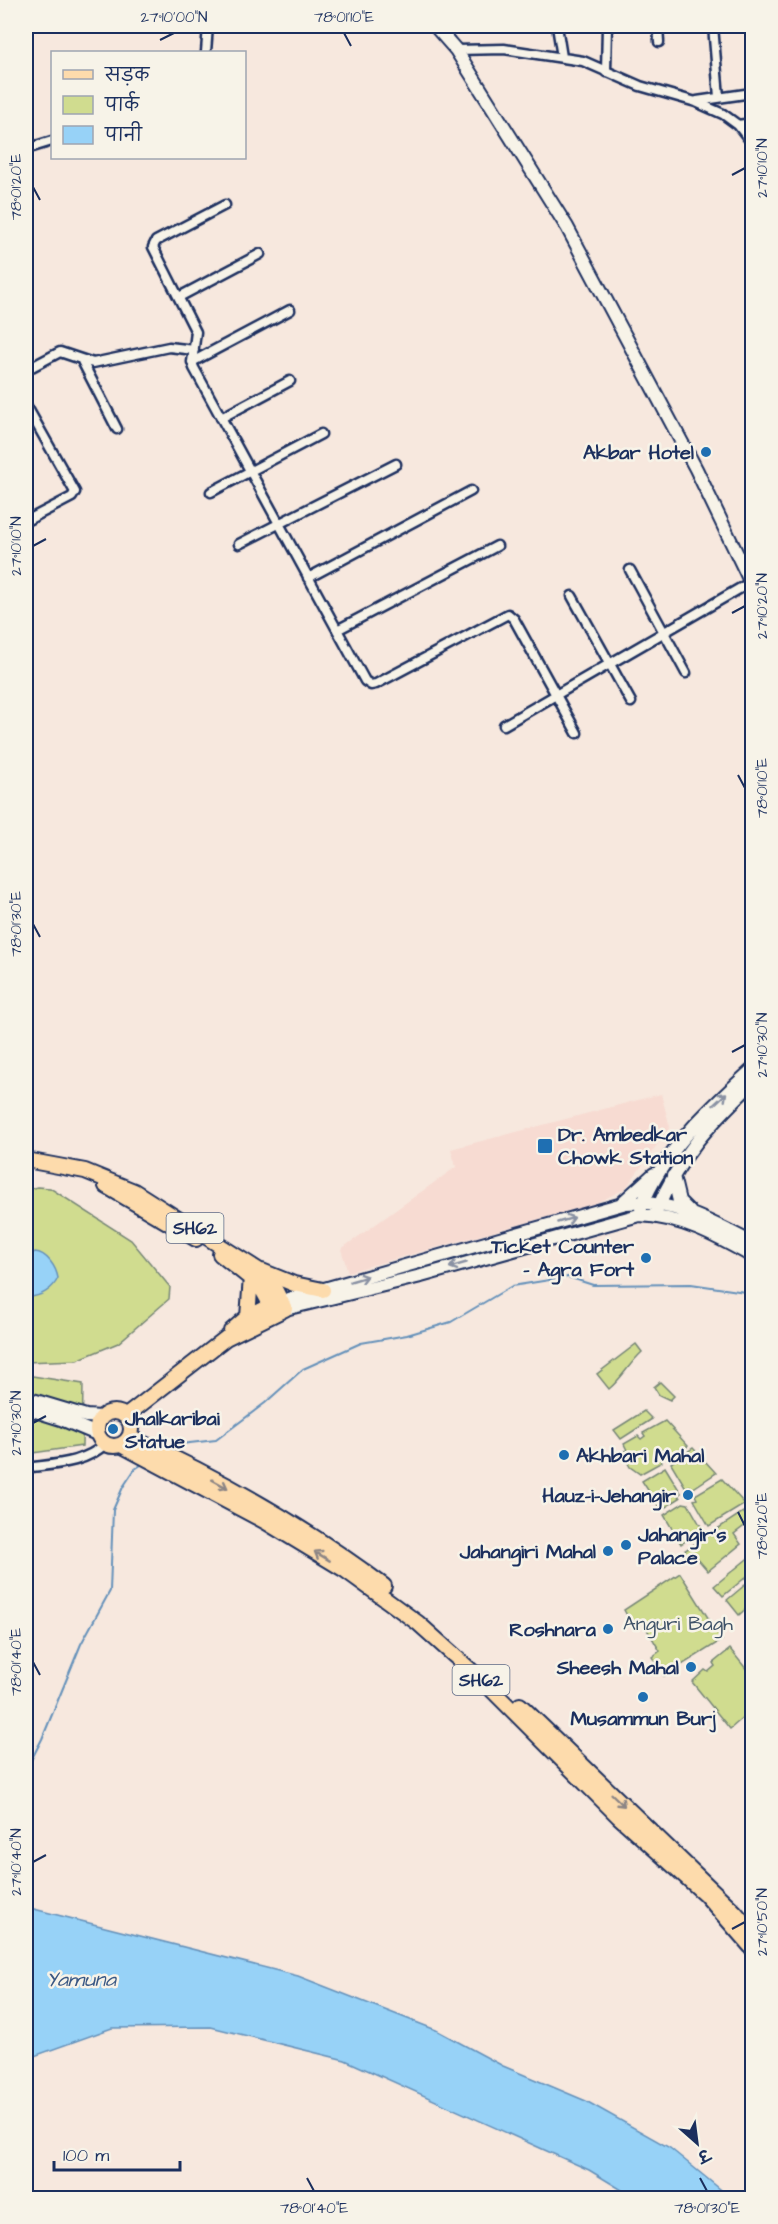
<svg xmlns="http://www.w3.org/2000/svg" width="778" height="2224" viewBox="0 0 778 2224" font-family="'Architects Daughter','Playpen Sans Deva',sans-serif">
<rect width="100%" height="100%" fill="#f7e8de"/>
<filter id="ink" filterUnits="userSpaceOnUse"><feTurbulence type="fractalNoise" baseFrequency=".0167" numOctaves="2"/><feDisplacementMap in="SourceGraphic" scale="12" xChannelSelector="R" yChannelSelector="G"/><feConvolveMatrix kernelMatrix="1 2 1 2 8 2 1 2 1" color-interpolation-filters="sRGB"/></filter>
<g filter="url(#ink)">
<path fill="#f7dbd2" d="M661 1094 670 1127 625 1189 594 1204 348 1272 341 1249 456 1167 451 1149Z"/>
<path fill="#d0dc8f" stroke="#768676" stroke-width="1.5" d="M37 1187 50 1188 131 1240 170 1287 169 1299 118 1343 77 1360 26 1362V1190Z
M636 1344 642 1352C629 1364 622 1378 609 1389L597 1374Z
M26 1375 83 1384 82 1446 26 1454Z
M660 1382 674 1396 670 1400 659 1395 654 1387Z
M644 1411 652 1419 621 1439 614 1430Z
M665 1421 688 1446 667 1458 663 1450 657 1452 662 1462 640 1474 630 1467 622 1452 627 1450 624 1444 638 1436 641 1439 645 1436 643 1433Z
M693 1448 716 1473 692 1489 690 1486 686 1488 671 1463Z
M665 1467 681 1493 678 1495 680 1498 661 1510 642 1481Z
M722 1479 745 1504 709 1526 694 1500 697 1499 695 1495Z
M683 1503 688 1504 703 1530 681 1544 664 1515Z
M743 1512 751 1521 734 1534 741 1544 708 1571 696 1557 691 1561 684 1551Z
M752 1555V1572L723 1596 714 1586Z
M680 1573 722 1640 664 1676 652 1657 660 1651 642 1621 633 1626 624 1610Z
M752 1579V1603L739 1615 727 1600Z
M730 1649 752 1676V1710L730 1729 692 1682 705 1670 708 1672 715 1666 713 1663Z"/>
<path fill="#97d2f7" stroke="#6591ba" stroke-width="1.5" d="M35 1252C47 1253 56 1267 58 1278 53 1289 41 1297 28 1297L26 1295V1258Z
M26 1907 298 1976 436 2030 503 2066 586 2101 670 2148 731 2198H635L589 2170 345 2060 211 2027 112 2028 26 2059Z"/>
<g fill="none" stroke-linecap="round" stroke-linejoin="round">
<path stroke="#6591ba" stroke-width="2" d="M166 1448 172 1445 216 1440 265 1403 303 1369 361 1343 407 1335 451 1322 512 1286 568 1277 593 1285 691 1284 752 1293
M26 1770 42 1739 81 1644 110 1591 113 1510 123 1487 135 1469 144 1463"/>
<g stroke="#1b2f5e" stroke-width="13">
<path id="street" d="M557 26 562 57
M658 26 659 42
M713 26 719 97
M456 50 504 49 583 61 640 86 696 102 723 114 738 125 752 143
M206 52 208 26
M606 72 607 26
M697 101 752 93
M738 125 752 123
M26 149 52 141
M225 205 156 241 153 247 196 332 192 362 194 368 365 681 371 685 376 684 508 614 514 619 577 733
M179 297 260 254
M82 361 117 429
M192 362 290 310
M26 370 60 352 93 363 169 347 194 350
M26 405 75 492 72 497 26 521
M221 418 290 381
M211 492 321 434
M239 544 396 464
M630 570 686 673
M308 578 471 491
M572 596 631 702
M337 630 497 546
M504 725 751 582
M26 1468C53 1464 84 1464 105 1444"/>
</g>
<g stroke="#1b2f5e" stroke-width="16">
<path id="secondary" d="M435 26 456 50 567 227 696 469 752 585
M673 1176 679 1201 690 1212
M622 1203 654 1174
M641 1208C663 1151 709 1109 752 1070
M657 1210C681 1153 709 1125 752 1083
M282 1301 626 1203C672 1199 713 1223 752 1243
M285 1309 421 1276 639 1215C682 1217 716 1236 752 1256
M26 1398 86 1416 101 1417
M26 1408 61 1419 97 1434"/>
</g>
<g stroke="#1b2f5e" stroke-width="18">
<path id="primary" d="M26 1160 85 1171 134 1191 260 1271 276 1291 285 1309 226 1338 126 1416
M106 1186 196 1239
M220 1254 260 1286 275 1313
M262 1271 294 1284 323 1290
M248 1317 251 1277
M231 1331 246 1318 280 1301
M97 1429a17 17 0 1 1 34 0a17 17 0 1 1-34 0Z
M129 1437C218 1477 306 1527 384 1586
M121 1445 266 1522 345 1570 418 1623 486 1684 618 1816 705 1894 752 1948
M520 1705 735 1912 752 1932"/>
</g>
<use href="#street" stroke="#f7f3e8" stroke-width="8"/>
<use href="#secondary" stroke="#f7f3e8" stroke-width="12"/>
<use href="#primary" stroke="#fddbac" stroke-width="14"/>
</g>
<defs><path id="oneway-shaft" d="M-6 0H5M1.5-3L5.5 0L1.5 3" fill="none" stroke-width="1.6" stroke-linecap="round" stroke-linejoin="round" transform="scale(1.5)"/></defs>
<g stroke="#8991a3">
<use href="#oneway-shaft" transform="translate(720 1099) rotate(-43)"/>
<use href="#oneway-shaft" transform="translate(566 1220) rotate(-16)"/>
<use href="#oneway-shaft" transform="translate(458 1265) rotate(164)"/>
<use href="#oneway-shaft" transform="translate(359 1279) rotate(-16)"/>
</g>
<g stroke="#8c8585">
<use href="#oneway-shaft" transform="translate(220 1484) rotate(29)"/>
<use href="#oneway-shaft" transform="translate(322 1556) rotate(-149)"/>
<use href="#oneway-shaft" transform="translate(618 1800) rotate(44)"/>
</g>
</g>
<path fill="none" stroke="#1b2f5e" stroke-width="2" d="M344 33 351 46M160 40 174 33M732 175 745 168M33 187 40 200M33 546 46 539M732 613 745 606M738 775 745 788M33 924 40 937M732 1052 745 1045M33 1423 46 1416M738 1512 745 1526M33 1662 40 1675M33 1862 46 1855M732 1929 745 1922M307 2178 314 2191M700 2178 707 2191"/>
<g fill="#1f6fb2" stroke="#f7f3e8" stroke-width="2">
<circle cx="706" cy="452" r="6"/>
<rect x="537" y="1138" width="16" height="16" rx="3"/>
<circle cx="646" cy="1258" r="6"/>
<circle cx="113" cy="1429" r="6"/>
<circle cx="564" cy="1455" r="6"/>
<circle cx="688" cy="1495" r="6"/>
<circle cx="626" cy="1545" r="6"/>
<circle cx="608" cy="1551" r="6"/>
<circle cx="608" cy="1629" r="6"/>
<circle cx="691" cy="1667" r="6"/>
<circle cx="643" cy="1697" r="6"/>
</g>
<g text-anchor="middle" stroke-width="5" stroke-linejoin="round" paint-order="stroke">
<g fill="#f7f3e8" stroke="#5d6a87" stroke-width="1.5">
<rect x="166.5" y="1213" width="57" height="30" rx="4.5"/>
<rect x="452.5" y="1665" width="57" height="30" rx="4.5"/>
</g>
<g font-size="18" font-weight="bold" fill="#1b2f5e">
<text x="195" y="1234">SH62</text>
<text x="481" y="1686">SH62</text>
</g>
<g font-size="20" font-weight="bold" fill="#1b2f5e" stroke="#f7f3e8" text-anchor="end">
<text x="694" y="459">Akbar Hotel</text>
<text x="558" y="1141" text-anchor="start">Dr. Ambedkar<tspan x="558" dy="23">Chowk Station</tspan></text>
<text x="634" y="1253">Ticket Counter<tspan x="634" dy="23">- Agra Fort</tspan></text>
<text x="125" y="1425" text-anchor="start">Jhalkaribai<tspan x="125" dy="23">Statue</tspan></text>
<text x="576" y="1462" text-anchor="start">Akhbari Mahal</text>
<text x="676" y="1502">Hauz-i-Jehangir</text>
<text x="638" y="1541" text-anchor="start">Jahangir's<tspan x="638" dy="23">Palace</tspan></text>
<text x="596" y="1558">Jahangiri Mahal</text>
<text x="596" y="1636">Roshnara</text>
<text x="679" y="1674">Sheesh Mahal</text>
<text x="643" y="1725" text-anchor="middle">Musammun Burj</text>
</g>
<g font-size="20" fill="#3f5268" stroke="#f7f3e8">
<text x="678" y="1630">Anguri Bagh</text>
</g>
<g font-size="21" font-style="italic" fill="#3a5884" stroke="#f7f3e8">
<text x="81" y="1986">Yamuna</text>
</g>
</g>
<rect width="778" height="2224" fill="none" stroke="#f7f3e8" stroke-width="66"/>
<rect x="51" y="51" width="195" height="108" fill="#f7f3e8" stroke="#9fa5b1" stroke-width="1.5"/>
<rect x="63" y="70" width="30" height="9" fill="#fddbac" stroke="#9fa5b1" stroke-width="1.5"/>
<text x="105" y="81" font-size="18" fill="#1b2f5e">सड़क</text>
<rect x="63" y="96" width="30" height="18" fill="#d0dc8f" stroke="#9fa5b1" stroke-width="1.5"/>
<text x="105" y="111" font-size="18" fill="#1b2f5e">पार्क</text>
<rect x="63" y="126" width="30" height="18" fill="#97d2f7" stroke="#9fa5b1" stroke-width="1.5"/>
<text x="105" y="141" font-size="18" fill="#1b2f5e">पानी</text>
<g transform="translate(697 2143) rotate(152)" stroke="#f7f3e8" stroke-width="4.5" paint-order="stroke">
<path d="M0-4.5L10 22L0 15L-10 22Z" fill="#1b2f5e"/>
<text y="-9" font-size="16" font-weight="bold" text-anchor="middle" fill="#1b2f5e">उ</text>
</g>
<path d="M54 2161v9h126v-9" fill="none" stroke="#1b2f5e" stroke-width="3"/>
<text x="63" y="2161" font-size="18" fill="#1b2f5e" stroke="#f7f3e8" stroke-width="4.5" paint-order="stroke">100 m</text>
<rect x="33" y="33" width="712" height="2158" fill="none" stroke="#1b2f5e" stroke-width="2"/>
<g font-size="15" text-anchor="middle" fill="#1b2f5e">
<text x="174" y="22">27°10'00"N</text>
<text x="344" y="22">78°01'10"E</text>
<text transform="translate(762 168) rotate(-90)" y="5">27°10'10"N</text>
<text transform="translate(16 187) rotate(-90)" y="5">78°01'20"E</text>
<text transform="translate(16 546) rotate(-90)" y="5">27°10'10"N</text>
<text transform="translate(762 606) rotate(-90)" y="5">27°10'20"N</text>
<text transform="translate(762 788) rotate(-90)" y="5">78°01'10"E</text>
<text transform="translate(16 924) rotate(-90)" y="5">78°01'30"E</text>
<text transform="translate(762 1045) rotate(-90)" y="5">27°10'30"N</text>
<text transform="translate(16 1423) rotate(-90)" y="5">27°10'30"N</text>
<text transform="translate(762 1526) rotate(-90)" y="5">78°01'20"E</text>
<text transform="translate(16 1662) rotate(-90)" y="5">78°01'40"E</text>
<text transform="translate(16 1862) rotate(-90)" y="5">27°10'40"N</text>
<text transform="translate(762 1922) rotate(-90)" y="5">27°10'50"N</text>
<text x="314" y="2213">78°01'40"E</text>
<text x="707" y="2213">78°01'30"E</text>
</g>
</svg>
